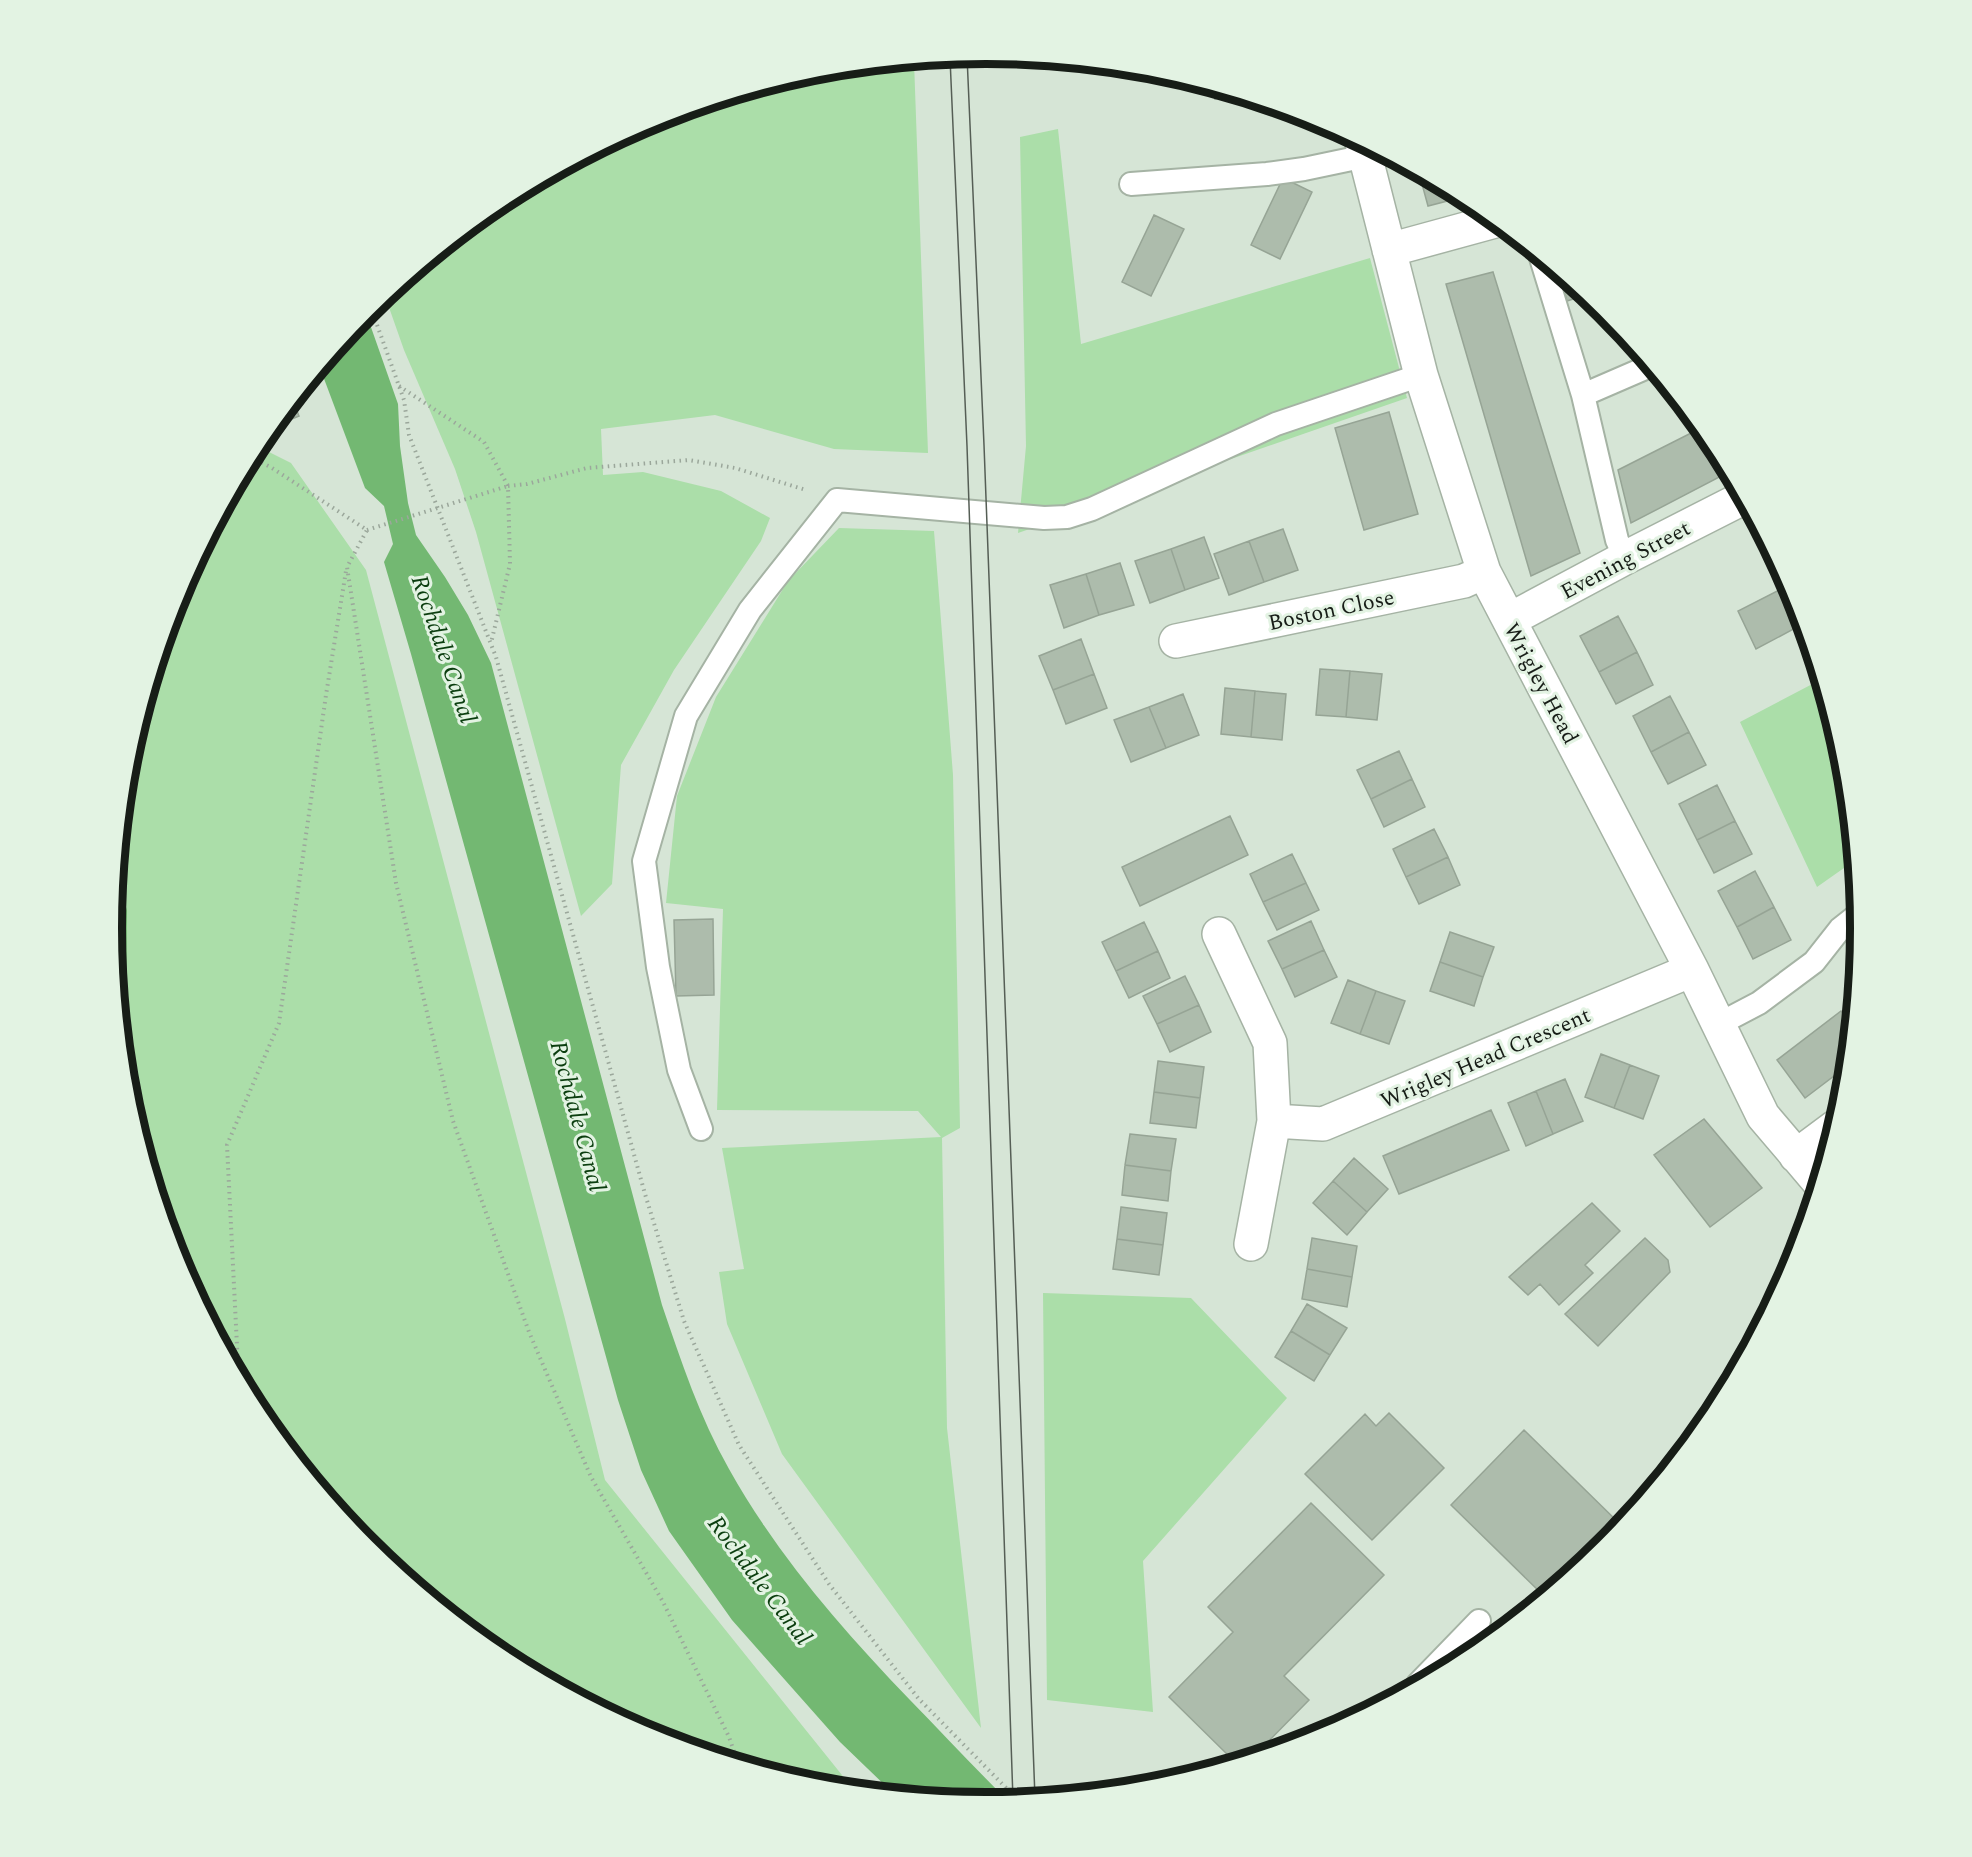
<svg xmlns="http://www.w3.org/2000/svg" width="1972" height="1857" viewBox="0 0 1972 1857" font-family="Spectral,serif">
<rect width="100%" height="100%" fill="#d6e5d6"/>
<path fill="#abdea9" d="M914 61 928 453 834 449 715 415 601 429 603 475 643 472 721 491 770 518 761 541 674 670 621 765 612 884 581 916 476 532 455 469 404 350 385 296 500 201 652 120 816 71Z
M1058 129 1081 344 1370 258 1407 398 1018 533 1026 446 1020 137Z
M257 446 291 463 366 570 565 1319 605 1480 854 1790 815 1786 651 1736 500 1655 367 1547 259 1414 178 1263 128 1099 112 928 128 758 178 594Z
M839 528 934 531 953 775 960 1128 942 1138 947 1428 981 1728 782 1454 727 1324 719 1272 744 1269 722 1148 941 1137 918 1111 717 1110 723 909 666 903 677 796 716 697 788 581Z
M1820 680 1844 758 1855 871 1844 868 1817 887 1740 722Z
M1043 1293 1191 1298 1287 1398 1143 1561 1153 1712 1047 1700Z"/>
<path fill="#73b872" d="M366 313 398 404 400 446 408 503 416 535 445 577 468 615 491 663 662 1305C681 1361 700 1418 729 1469 777 1555 842 1629 910 1700 943 1734 975 1768 1008 1801L986 1803 894 1794 840 1742 732 1620 669 1531 641 1470 618 1400 411 654 384 562 393 544 384 506 365 488 320 368Z"/>
<g fill="none" stroke-linecap="round" stroke-linejoin="round">
<path stroke="#73b872" stroke-width="10" d="M115 888 122 911 121 1023"/>
</g>
<path fill="#adbcac" stroke="#96a495" stroke-width="1.5" d="M1213 88 1235 94 1215 99Z
M1419 173 1463 197 1428 206Z
M1283 178 1312 192 1280 259 1251 245Z
M1154 215 1184 229 1151 296 1122 282Z
M1493 272 1580 553 1531 576 1446 284Z
M1559 273 1586 295 1567 301Z
M293 401 299 416 272 427Z
M1389 412 1418 514 1364 530 1335 428Z
M1701 428 1713 443 1729 472 1631 523 1618 470Z
M1283 529 1298 570 1264 582 1249 541Z
M1204 537 1219 578 1185 590 1171 549Z
M1249 541 1264 582 1229 595 1214 554Z
M1171 549 1185 590 1150 603 1135 561Z
M1120 563 1134 605 1099 615 1086 574Z
M1086 574 1099 615 1064 628 1050 585Z
M1789 585 1794 594 1803 624 1756 649 1738 611Z
M1618 616 1637 652 1599 672 1580 636Z
M1081 639 1094 674 1053 690 1039 656Z
M1637 652 1653 685 1616 704 1599 672Z
M1320 669 1350 671 1346 717 1316 715Z
M1350 671 1382 674 1377 720 1346 717Z
M1094 674 1107 708 1066 724 1053 690Z
M1225 688 1255 691 1251 737 1221 734Z
M1255 691 1286 694 1282 740 1251 737Z
M1183 694 1199 735 1166 748 1149 707Z
M1670 696 1689 732 1651 752 1633 716Z
M1149 707 1166 748 1131 762 1114 720Z
M1689 732 1706 765 1668 784 1651 752Z
M1399 751 1412 779 1371 799 1357 770Z
M1412 779 1425 807 1384 827 1371 799Z
M1717 785 1735 821 1697 840 1679 804Z
M1230 816 1248 855 1140 906 1122 867Z
M1735 821 1752 854 1714 873 1697 840Z
M1434 829 1448 857 1406 877 1393 849Z
M1292 854 1306 883 1263 902 1250 874Z
M1448 857 1460 885 1419 904 1406 877Z
M1755 871 1774 907 1737 927 1718 891Z
M1306 883 1319 910 1277 930 1263 902Z
M1774 907 1791 940 1753 959 1737 927Z
M713 919 714 995 676 996 674 920Z
M1311 921 1324 950 1282 969 1268 941Z
M1144 922 1158 951 1116 971 1102 942Z
M1450 932 1494 947 1483 977 1440 962Z
M1324 950 1337 977 1295 997 1282 969Z
M1158 951 1170 978 1129 998 1116 971Z
M1440 962 1483 977 1474 1006 1430 991Z
M1185 976 1199 1005 1157 1024 1143 996Z
M1348 980 1376 991 1360 1034 1331 1023Z
M1376 991 1405 1001 1389 1044 1360 1034Z
M1199 1005 1211 1032 1170 1052 1157 1024Z
M1841 1011 1851 1023 1847 1066 1805 1098 1777 1060Z
M1601 1054 1630 1065 1614 1108 1585 1097Z
M1158 1061 1204 1067 1200 1098 1154 1092Z
M1630 1065 1659 1076 1643 1119 1614 1108Z
M1565 1079 1583 1121 1553 1134 1536 1091Z
M1536 1091 1553 1134 1526 1146 1508 1103Z
M1154 1092 1200 1098 1196 1128 1150 1123Z
M1491 1110 1509 1150 1399 1194 1383 1156Z
M1704 1119 1762 1188 1710 1227 1654 1155Z
M1130 1134 1176 1139 1171 1171 1125 1165Z
M1354 1158 1388 1189 1367 1212 1333 1181Z
M1125 1165 1171 1171 1168 1201 1122 1195Z
M1333 1181 1367 1212 1347 1235 1313 1203Z
M1592 1203 1620 1231 1585 1265 1593 1273 1559 1305 1540 1284 1528 1295 1509 1277Z
M1121 1207 1167 1213 1163 1245 1117 1239Z
M1312 1238 1357 1246 1352 1277 1307 1269Z
M1645 1238 1668 1260 1670 1272 1598 1346 1565 1314Z
M1117 1239 1163 1245 1159 1275 1113 1269Z
M1307 1269 1352 1277 1347 1307 1302 1299Z
M1307 1304 1347 1328 1330 1355 1291 1331Z
M1291 1331 1330 1355 1314 1381 1275 1357Z
M1389 1413 1444 1468 1372 1540 1305 1474 1365 1414 1376 1426Z
M1524 1430 1622 1526 1604 1547 1544 1596 1451 1505Z
M1311 1503 1384 1575 1284 1676 1309 1700 1253 1757 1235 1762 1169 1697 1233 1632 1208 1607Z"/>
<g fill="none" stroke-linecap="round" stroke-linejoin="round">
<g stroke="#a5b3a4" stroke-width="26">
<path id="lane" d="M1131 184 1267 174 1304 169 1366 156
M1541 258 1583 395 1617 540 1625 558
M1583 395 1650 366
M1719 1024 1759 1003 1814 962 1840 929 1859 914
M701 1129 679 1070 658 967 644 861 686 716 750 610 837 500 1044 518 1067 517 1092 509 1276 424 1421 375
M1418 1684 1479 1621"/>
</g>
<g stroke="#a5b3a4" stroke-width="36">
<path id="street" d="M1362 143 1421 375 1484 572 1692 970 1763 1116 1819 1182
M1389 250 1495 221
M1509 620 1625 558 1743 498
M1176 641 1464 581 1484 572
M1219 934 1270 1043 1274 1121 1251 1244
M1274 1121 1323 1124 1692 970
M1796 1156 1835 1127"/>
</g>
<path stroke="#9ba79b" stroke-width="4" stroke-dasharray="1.5 4.5" stroke-linecap="butt" d="M371 308 404 400 409 435 496 657 645 1194 684 1321 739 1445 829 1584 918 1698 1018 1800
M399 386 484 442 508 486 510 564 491 643
M251 457 272 468 367 530 347 567 396 883 453 1121 529 1332 591 1477 663 1602 729 1737 738 1763
M508 486 527 484 587 468 689 460 735 468 806 490
M246 1390 238 1366 227 1145 279 1023 326 695 346 571"/>
<use href="#lane" stroke="#fff" stroke-width="22"/>
<use href="#street" stroke="#fff" stroke-width="33"/>
<path stroke="#555e55" stroke-width="1.5" d="M967 56 984 445 1035 1798
M950 58 967 446 1013 1800"/>
<path stroke="#9ba79b" stroke-width="4" stroke-dasharray="1.5 4.5" stroke-linecap="butt" d="M367 530 508 486"/>
</g>
<g text-anchor="middle" stroke-width="6" stroke-linejoin="round" paint-order="stroke">
<g font-size="22" fill="#171d17" stroke="#e3f3e3">
<text transform="translate(1625 559) rotate(-28)" y="8">Evening Street</text>
<text transform="translate(1331 609) rotate(-12)" y="8">Boston Close</text>
<text transform="translate(1542 683) rotate(62)" y="8">Wrigley Head</text>
<text transform="translate(1485 1057) rotate(-23)" y="8">Wrigley Head Crescent</text>
</g>
<g font-size="24" font-style="italic" fill="#0b3e0f" stroke="#e3f3e3">
<text transform="translate(444 649) rotate(71)" y="8">Rochdale Canal</text>
<text transform="translate(578 1116) rotate(75)" y="8">Rochdale Canal</text>
<text transform="translate(760 1580) rotate(53)" y="8">Rochdale Canal</text>
</g>
</g>
<path d="M0 0H1972V1857H0ZM122 928a864 864 0 1 1 1728 0a864 864 0 1 1-1728 0Z" fill="#e3f3e3" fill-rule="evenodd"/>
<path fill="none" stroke="#171d17" stroke-width="8" d="M122 928a864 864 0 1 1 1728 0a864 864 0 1 1-1728 0Z"/>
</svg>
